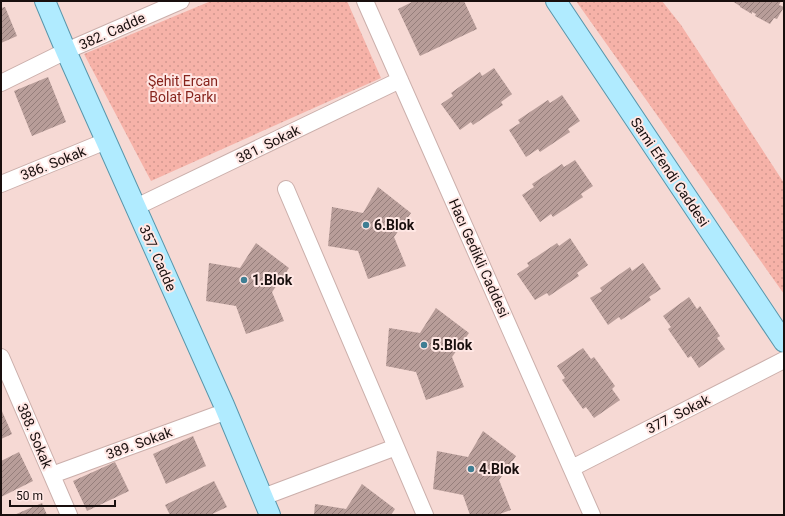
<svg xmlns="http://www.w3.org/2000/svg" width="785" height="516" viewBox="0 0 785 516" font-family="Roboto,sans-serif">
<defs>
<pattern id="park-dots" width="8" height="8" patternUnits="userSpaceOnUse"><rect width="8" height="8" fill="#f6b2a8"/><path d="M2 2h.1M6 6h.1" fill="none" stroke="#d2988f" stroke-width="1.8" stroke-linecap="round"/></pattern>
<pattern id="building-hatch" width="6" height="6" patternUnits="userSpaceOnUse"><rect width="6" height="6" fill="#b89d99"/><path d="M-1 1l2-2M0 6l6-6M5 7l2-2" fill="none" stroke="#957e7b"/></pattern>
</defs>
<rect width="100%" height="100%" fill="#f6d9d4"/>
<path fill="url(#park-dots)" d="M211 1H347L381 78 151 181 84 54Z
M576 1H662L681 25 784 183V294Z"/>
<path fill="url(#building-hatch)" d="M414 1H464L477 29 420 56 398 9Z
M732 1H781L779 5 784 7 777 19 774 18 770 24 755 16 756 14 752 12V14L740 7V6Z
M5 7 17 36 1 43V8Z
M494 68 512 94 501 102 503 105 473 125 471 122 460 130 441 104 453 96 451 93 480 72 482 76Z
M48 77 66 122 32 136 14 91Z
M562 95 580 121 568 129 570 132 540 152 538 149 526 157 509 130 520 123 518 120 548 100 550 103Z
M575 160 593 186 581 194 583 197 553 217 551 214 540 222 522 195 534 187 532 184 562 164 564 167Z
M378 187 411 213 394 237 406 266 368 279 358 251 328 246 332 207 363 213Z
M570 238 588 265 577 273 579 276 549 296 547 293 535 300 517 274 529 266 527 263 557 243 559 246Z
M256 243 289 268 272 292 284 321 246 334 236 306 206 301 209 263 240 268Z
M643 263 661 289 649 297 651 300 621 320 619 317 608 325 590 298 602 291 600 288 630 267 632 271Z
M689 297 697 309 700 306 720 336 717 338 725 349 699 368 691 356 688 358 668 329 671 327 663 316Z
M436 308 469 333 452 357 464 387 426 400 416 372 386 366 389 328 420 333Z
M583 348 591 359 594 357 615 386 612 389 620 400 594 418 586 407 583 409 562 380 565 378 557 366Z
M1 409 12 434 1 439Z
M483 431 516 456 499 480 511 510 497 515H470L463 495 433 489 437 451 468 457Z
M193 436 206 466 166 484 153 454Z
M19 452 33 481 1 497V461Z
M115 462 129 491 87 511 73 481Z
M214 481 227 507 210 515H170L165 505Z
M362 484 395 509 391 515H314L315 504 346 509Z
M42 503 47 515H14Z"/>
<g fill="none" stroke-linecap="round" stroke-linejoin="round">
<g stroke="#cbafab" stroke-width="18">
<path id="minor" d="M365 1 592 515
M1 83 66 51 181 1
M1 184 106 141
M286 189 425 515
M136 207 400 80
M1 357 69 515
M572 468 784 360
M52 475 227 411
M263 497 396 447"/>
</g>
<g stroke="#5996ab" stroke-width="22">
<path id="major" d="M45 1 66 51 224 405 270 515
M556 1 784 342"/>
</g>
<use href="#minor" stroke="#fff" stroke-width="16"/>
<use href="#major" stroke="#b0ebff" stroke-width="20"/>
</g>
<g fill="#3f7e93" stroke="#ffe7e4" stroke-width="1.5">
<circle cx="366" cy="225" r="4"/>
<circle cx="244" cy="280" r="4"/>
<circle cx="424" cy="345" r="4"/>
<circle cx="471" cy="469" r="4"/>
</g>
<g text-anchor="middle" stroke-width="4" stroke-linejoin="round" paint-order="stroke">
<g font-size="14" fill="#190f0e" stroke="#ffe7e4">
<text transform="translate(112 31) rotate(-24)" y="5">382. Cadde</text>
<text transform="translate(268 144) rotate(-26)" y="5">381. Sokak</text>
<text transform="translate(53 163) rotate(-22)" y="5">386. Sokak</text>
<text transform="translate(670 172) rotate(56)" y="5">Sami Efendi Caddesi</text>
<text transform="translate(158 258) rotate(66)" y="5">357. Cadde</text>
<text transform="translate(479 258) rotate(66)" y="5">Hacı Gedikli Caddesi</text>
<text transform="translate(678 414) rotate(-27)" y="5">377. Sokak</text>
<text transform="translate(35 436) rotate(67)" y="5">388. Sokak</text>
<text transform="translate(139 443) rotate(-20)" y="5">389. Sokak</text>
</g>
<g font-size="14" fill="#87241d" stroke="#ffe7e4">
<text x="183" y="86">Şehit Ercan<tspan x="183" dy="16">Bolat Parkı</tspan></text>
</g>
<g font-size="14" font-weight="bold" fill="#190f0e" stroke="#ffe7e4" text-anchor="start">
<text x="374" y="230">6.Blok</text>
<text x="252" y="285">1.Blok</text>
<text x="432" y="350">5.Blok</text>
<text x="479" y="474">4.Blok</text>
</g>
</g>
<rect width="785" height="516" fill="none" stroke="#190f0e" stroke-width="4"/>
<path d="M10 500v6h105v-6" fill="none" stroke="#190f0e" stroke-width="2"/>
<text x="16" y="500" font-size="12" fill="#190f0e" stroke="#ffe7e4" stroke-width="3" paint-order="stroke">50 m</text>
</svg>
